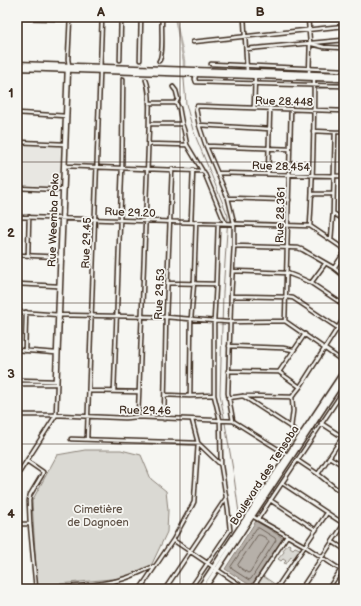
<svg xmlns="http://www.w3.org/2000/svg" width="361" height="606" viewBox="0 0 361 606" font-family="'Balsamiq Sans',sans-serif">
<rect width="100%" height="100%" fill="#f6f6f2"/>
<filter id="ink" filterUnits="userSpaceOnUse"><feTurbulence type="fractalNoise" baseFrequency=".025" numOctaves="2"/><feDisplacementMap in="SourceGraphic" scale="8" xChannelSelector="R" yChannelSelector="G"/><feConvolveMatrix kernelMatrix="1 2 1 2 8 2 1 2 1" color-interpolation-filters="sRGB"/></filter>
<g filter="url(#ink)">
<path fill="#e8e7e2" d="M340 135H344V174L338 173 336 171 338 137Z
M17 145H63L62 188 17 186Z"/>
<path fill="#dad9d3" stroke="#8a8278" d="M85 450H121L141 455 151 479 166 491 168 510 167 532 151 566 122 578 37 586 32 501 57 455Z
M288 544 291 545 290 547 293 549 295 547 300 549 294 558 291 557 286 564 284 563 286 561 283 559 281 561 278 559 284 552 283 550Z
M263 576 276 585 274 587 271 585 269 589H254Z"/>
<path fill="#b6b0a9" stroke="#857a71" d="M256 521 283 538 251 586 225 569Z"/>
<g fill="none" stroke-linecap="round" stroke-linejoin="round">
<path stroke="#6c6056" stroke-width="1" d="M257 528H259L275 538 276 540 251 579 249 580 232 569 231 567Z
M258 535C261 534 268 539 269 542L250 572 248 573 239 567 238 565Z"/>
<path stroke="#857a71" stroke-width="1" d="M17 71 67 72
M70 72 311 81
M184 79 186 104 193 130 228 216 223 293 220 394 233 470 240 520
M316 81 344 82"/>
<path stroke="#b6b0a9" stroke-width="2.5" d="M175 17 184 61V79"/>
<g stroke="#3b2a1e" stroke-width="5.5">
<path id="minor" d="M244 17 247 72
M308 17 310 43 309 74
M17 18 69 19
M193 42 344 26
M312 44 324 47 344 48
M246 49 344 40
M120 60 121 17
M140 60 141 17
M159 61C164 55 161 29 162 20L160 17
M211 64 344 70
M196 74 195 79 196 82 344 86
M149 103H176L178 99 176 91 173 87
M176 103 179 108 182 124 184 130 187 145 202 170
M254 108 255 76
M17 113 66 116
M149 124H182
M199 125 270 129
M313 131 335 132 333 213 331 240
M335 132H344
M17 142 64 144
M149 144 187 145
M206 146 290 149
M65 166 202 171 204 172 225 223
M217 173 344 176
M268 174 270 108
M17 188 62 190
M312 194H333
M228 198 289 200
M333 213 344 220
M17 217 310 226 344 249
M191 222 193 170
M310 226C313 177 314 128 314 78L312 77
M234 246 298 248 303 250 334 268 344 276
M17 255 60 257
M28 255 29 217
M334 268 344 253
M233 271 287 273 300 278 311 283 344 305
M168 283 216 284
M311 283 325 264
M17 284 58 286
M231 296 286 297 293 298 338 328
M17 312 60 315 166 317 227 322 285 321 344 362
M285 321 291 109
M229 346 283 348 293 350
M17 350 56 353
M25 351 26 312
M228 371 279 372 300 387
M279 372 305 334
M17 380 55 381
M55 381 67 69
M17 384H57
M89 391 139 392
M114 391 120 220 122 168 123 79
M165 395 190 396 214 395
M190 396 191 319 194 282 196 222
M243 396 295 430 282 452
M292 397 300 387 344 318
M228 398 243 396 292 397 293 411 291 427
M17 415H56L125 418 138 417 233 421
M138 417 139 392 149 124C149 109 151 93 146 80
M164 419 166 317 172 169
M192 420 198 443 221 465
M321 423 344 438
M71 439 198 443 194 502 192 506 173 540 140 589
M87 439 102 17
M289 456 233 421 228 393 231 296 234 246V223L228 198 206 146 199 125 196 109 197 106 344 111
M329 457 344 466
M297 460 318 474 334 487 344 493
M27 461 43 472 42 475 30 495 29 501 30 524 36 589
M318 474 344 435
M17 476 56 415 69 66 68 59 70 17
M282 483 344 524
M270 500 316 530
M252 516 305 546 341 570
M258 519 344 390
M17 524H30
M173 540 246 589
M333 542 344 549
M110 582 121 589
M88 585V589
M33 589C61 587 96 587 123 579 134 576 144 570 155 566
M165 589 226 498
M190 589 230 530 228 509 221 466 220 420 214 395V321L216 284 218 223
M252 589 287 536
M276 589 327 513
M301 589 344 524
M328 589 344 565"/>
</g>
<g stroke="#3b2a1e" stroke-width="7">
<path id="primary" d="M17 64 344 75
M17 68 344 79
M199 589 344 371
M204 589 344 377"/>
</g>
<use href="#minor" stroke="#f6f6f2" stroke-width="2.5"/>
<use href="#primary" stroke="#f6f6f2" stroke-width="4"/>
</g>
</g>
<path fill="none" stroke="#3b2a1e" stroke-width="1" stroke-opacity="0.55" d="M180 17V589M17 162H344M17 303H344M17 444H344"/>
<g text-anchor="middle" stroke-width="3.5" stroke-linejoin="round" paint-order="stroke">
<g font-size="11" fill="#3b2a1e" stroke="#f6f6f2">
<text transform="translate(284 101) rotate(2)" y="4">Rue 28.448</text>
<text transform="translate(281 166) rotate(2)" y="4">Rue 28.454</text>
<text transform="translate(130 212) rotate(2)" y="4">Rue 29.20</text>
<text transform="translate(280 215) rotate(-88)" y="4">Rue 28.361</text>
<text transform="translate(53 220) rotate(-88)" y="4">Rue Weemba Poko</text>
<text transform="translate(86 243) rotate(-88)" y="4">Rue 29.45</text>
<text transform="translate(159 294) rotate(-87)" y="4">Rue 29.53</text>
<text transform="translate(145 410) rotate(1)" y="4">Rue 29.46</text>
<text transform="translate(264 475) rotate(-57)" y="4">Boulevard des Tensoba</text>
</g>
<g font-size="11" fill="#63564b" stroke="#f6f6f2">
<text x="98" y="513">Cimetière<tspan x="98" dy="13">de Dagnoen</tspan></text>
</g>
</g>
<rect width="361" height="606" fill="none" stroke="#f6f6f2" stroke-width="44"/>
<rect x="22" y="22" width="317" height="562" fill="none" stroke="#3b2a1e" stroke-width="1.5"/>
<g font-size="13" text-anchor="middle" font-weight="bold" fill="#3b2a1e">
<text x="101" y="16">A</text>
<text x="260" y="16">B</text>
<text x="11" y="97">1</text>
<text x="11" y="237">2</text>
<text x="11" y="378">3</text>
<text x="11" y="518">4</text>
</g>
</svg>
